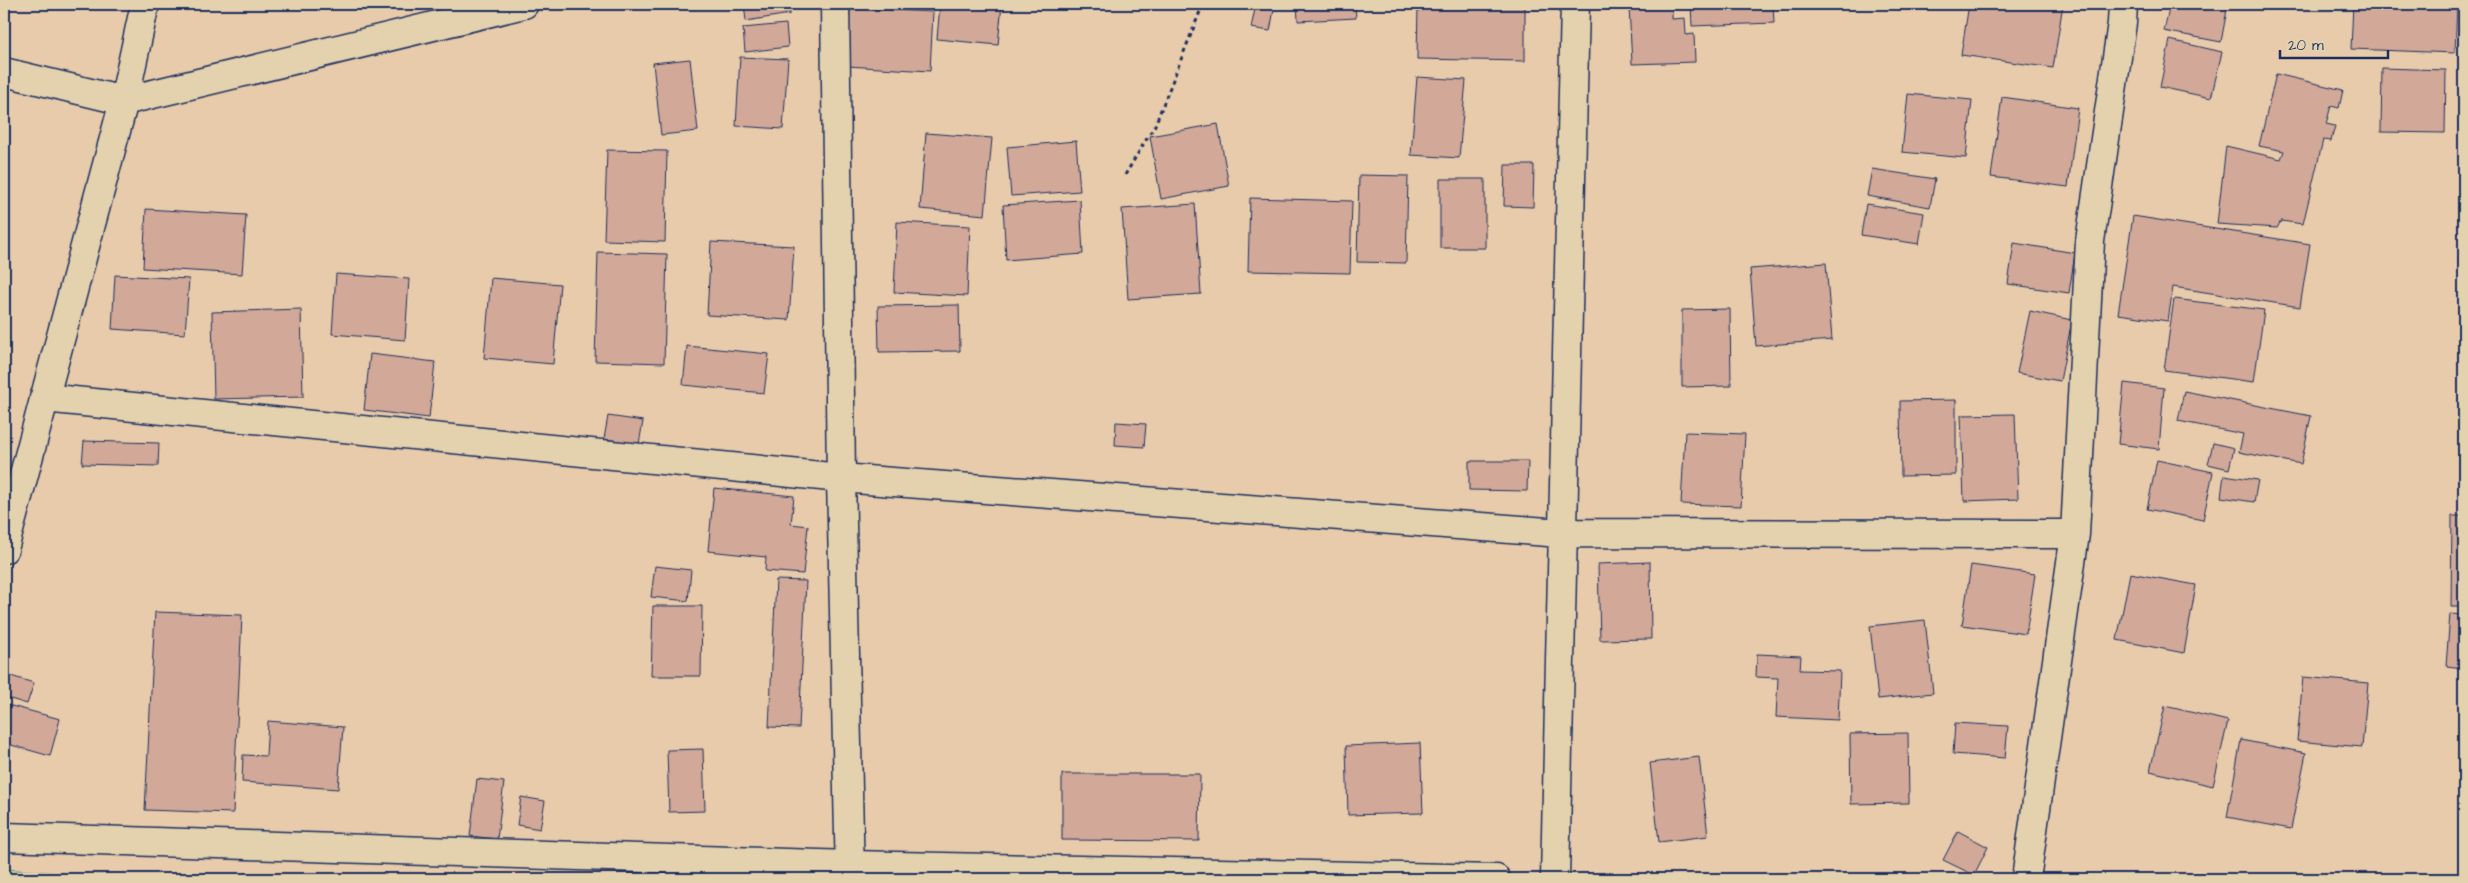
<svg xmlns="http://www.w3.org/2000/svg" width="2468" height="883" viewBox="0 0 2468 883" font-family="'Architects Daughter',sans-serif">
<rect width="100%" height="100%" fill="#e8cbab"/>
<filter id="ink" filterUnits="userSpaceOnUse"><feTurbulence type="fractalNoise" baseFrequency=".02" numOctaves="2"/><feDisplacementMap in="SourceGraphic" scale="10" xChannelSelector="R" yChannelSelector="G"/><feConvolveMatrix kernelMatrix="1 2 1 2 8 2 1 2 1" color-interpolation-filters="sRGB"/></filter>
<g filter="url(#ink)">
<path fill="#bce29d" stroke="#6c887e" d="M4 869 144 879H4Z"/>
<path fill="#d2a898" stroke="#1b2f5e" d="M744 4H789L790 14 746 21Z
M940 4H1002L998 45 937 39Z
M1256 4H1275L1270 31 1251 28Z
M1297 4H1355L1356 18 1298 21Z
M1418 4H1525V61L1417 59Z
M1672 4V19L1685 18 1686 35 1694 34 1695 62 1632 64 1629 6Z
M1691 4H1773L1774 23 1692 26Z
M1969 4H2063L2053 68 1961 55Z
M2170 4H2228L2221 42 2164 31Z
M2353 4H2457L2455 53 2351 49Z
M850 8 933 12 930 71 847 66Z
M786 24 788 47 745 52 743 28Z
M2170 40 2222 52 2211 98 2160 87Z
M740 57 788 59 783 129 736 126Z
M690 59 698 131 661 135 653 63Z
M2382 68 2446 70 2445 133 2381 132Z
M2276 74 2343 90 2339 108 2331 106 2326 124 2335 126 2331 141 2323 140 2303 224 2281 221 2277 228 2217 224 2226 146 2281 159 2284 151 2259 146Z
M1417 77 1466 80 1459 158 1411 155Z
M1908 94 1972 100 1966 158 1902 152Z
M2002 97 2078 108 2068 187 1991 177Z
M1218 124 1229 186 1161 199 1150 136Z
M926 133 992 138 985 215 920 209Z
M1076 141 1080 191 1011 196 1007 147Z
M607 150 667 151 665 242 604 240Z
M1505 165H1534L1533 207 1504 206Z
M1872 169 1935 179 1930 207 1867 196Z
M1359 175 1408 176 1406 263 1357 262Z
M1440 179H1485V248H1440Z
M1250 198 1352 201 1350 273 1248 271Z
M1080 200 1083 254 1006 260 1003 205Z
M1195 204 1201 294 1128 299 1122 209Z
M1866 204 1924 213 1919 244 1861 235Z
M146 209 246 215 242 274 143 268Z
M2133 216 2310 244 2300 307 2173 287 2168 321 2118 314Z
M897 222 970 226 967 296 894 292Z
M711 242 794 246 789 320 707 315Z
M2014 243 2075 253 2069 293 2008 284Z
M598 252 667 254 664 363 595 361Z
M1826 263 1832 340 1756 346 1750 269Z
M336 274 409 279 405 340 332 334Z
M115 275 189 279 185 334 112 329Z
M491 278 560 284 553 364 484 358Z
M2174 299 2264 310 2254 382 2164 370Z
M959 305 960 351 879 352 878 306Z
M301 309 303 397 214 399 212 312Z
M1730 309 1731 386 1682 387V310Z
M2030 311 2072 320 2060 381 2017 373Z
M687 346 769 354 764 393 683 385Z
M370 354 435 362 429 418 364 410Z
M2124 383 2164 388 2159 449 2118 444Z
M2184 391 2311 416 2301 464 2239 452 2243 434 2178 421Z
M1956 400V475L1901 476 1900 401Z
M2015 414 2018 499 1964 501 1961 415Z
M608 416 643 421 639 444 604 439Z
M1116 422 1146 424 1144 447 1115 445Z
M1685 432 1745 434 1741 506 1681 504Z
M84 441 159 443 158 466 82 464Z
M2213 443 2234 448 2229 469 2208 464Z
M2157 460 2213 472 2203 520 2147 509Z
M1469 461H1528L1527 491 1469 490Z
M2224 475 2258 480 2254 502 2221 497Z
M714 488 794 496 791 524 808 526 803 574 765 571 766 557 708 551Z
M2452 516H2464V607H2451Z
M1650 562 1651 639 1600 640 1598 564Z
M1971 565 2035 574 2026 634 1962 625Z
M655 566 691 570 688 601 651 597Z
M2130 573 2196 585 2184 653 2117 640Z
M776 580 806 581 799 728 769 727Z
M653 606H702L701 676H651Z
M155 612 242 615 233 813 145 810Z
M2450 614 2464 615V668L2446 666Z
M1925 620 1933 693 1878 699 1870 626Z
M1757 654 1801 656 1800 670 1840 671 1838 720 1776 717 1778 678 1756 677Z
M4 674 34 683 27 704 4 697Z
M2303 677 2368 683 2362 747 2297 741Z
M4 704 60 719 50 756 4 743Z
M2165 706 2228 721 2213 786 2150 771Z
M268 721 343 727 338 789 242 782 243 755 266 756Z
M1955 723 2008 726 2005 758 1953 754Z
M1908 733 1909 803 1851 804 1850 734Z
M2241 740 2306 753 2291 829 2227 817Z
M1420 743 1423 813 1348 815 1346 746Z
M703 749 705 811 669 812 667 750Z
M1699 757 1708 836 1659 842 1650 763Z
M1062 774H1200L1199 841 1062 840Z
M477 779 504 782 497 839 470 836Z
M521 797 545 801 540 829 517 825Z
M1958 831 1988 847 1974 875 1943 860Z"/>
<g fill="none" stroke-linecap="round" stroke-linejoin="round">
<g stroke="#1b2f5e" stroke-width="31">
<path id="street" d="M4 72 124 101 524 4
M44 398 841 478 1561 533 2075 534
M4 549 124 101 145 4
M4 837 850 865 1496 879
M1555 879 1575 4
M2026 879 2075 534 2090 241 2122 23 2123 4"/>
</g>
<g stroke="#1b2f5e" stroke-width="31">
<path id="secondary" d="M835 4 841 478 850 879"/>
</g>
<path stroke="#1b2f5e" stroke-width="3" stroke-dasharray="4 4" stroke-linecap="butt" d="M1125 175 1155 125 1203 4"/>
<use href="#street" stroke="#e4d2af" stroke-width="28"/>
<use href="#secondary" stroke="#e4d2af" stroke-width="28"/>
</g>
</g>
<rect width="2468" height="883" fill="none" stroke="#e4d2af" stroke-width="20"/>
<rect x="10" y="10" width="2448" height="863" fill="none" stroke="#1b2f5e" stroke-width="2" filter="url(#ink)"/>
<path d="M2280 50v8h108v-8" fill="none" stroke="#1b2f5e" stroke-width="2.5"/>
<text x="2288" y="50" font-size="15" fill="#1b2f5e" stroke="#e4d2af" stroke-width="4" paint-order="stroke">20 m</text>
</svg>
